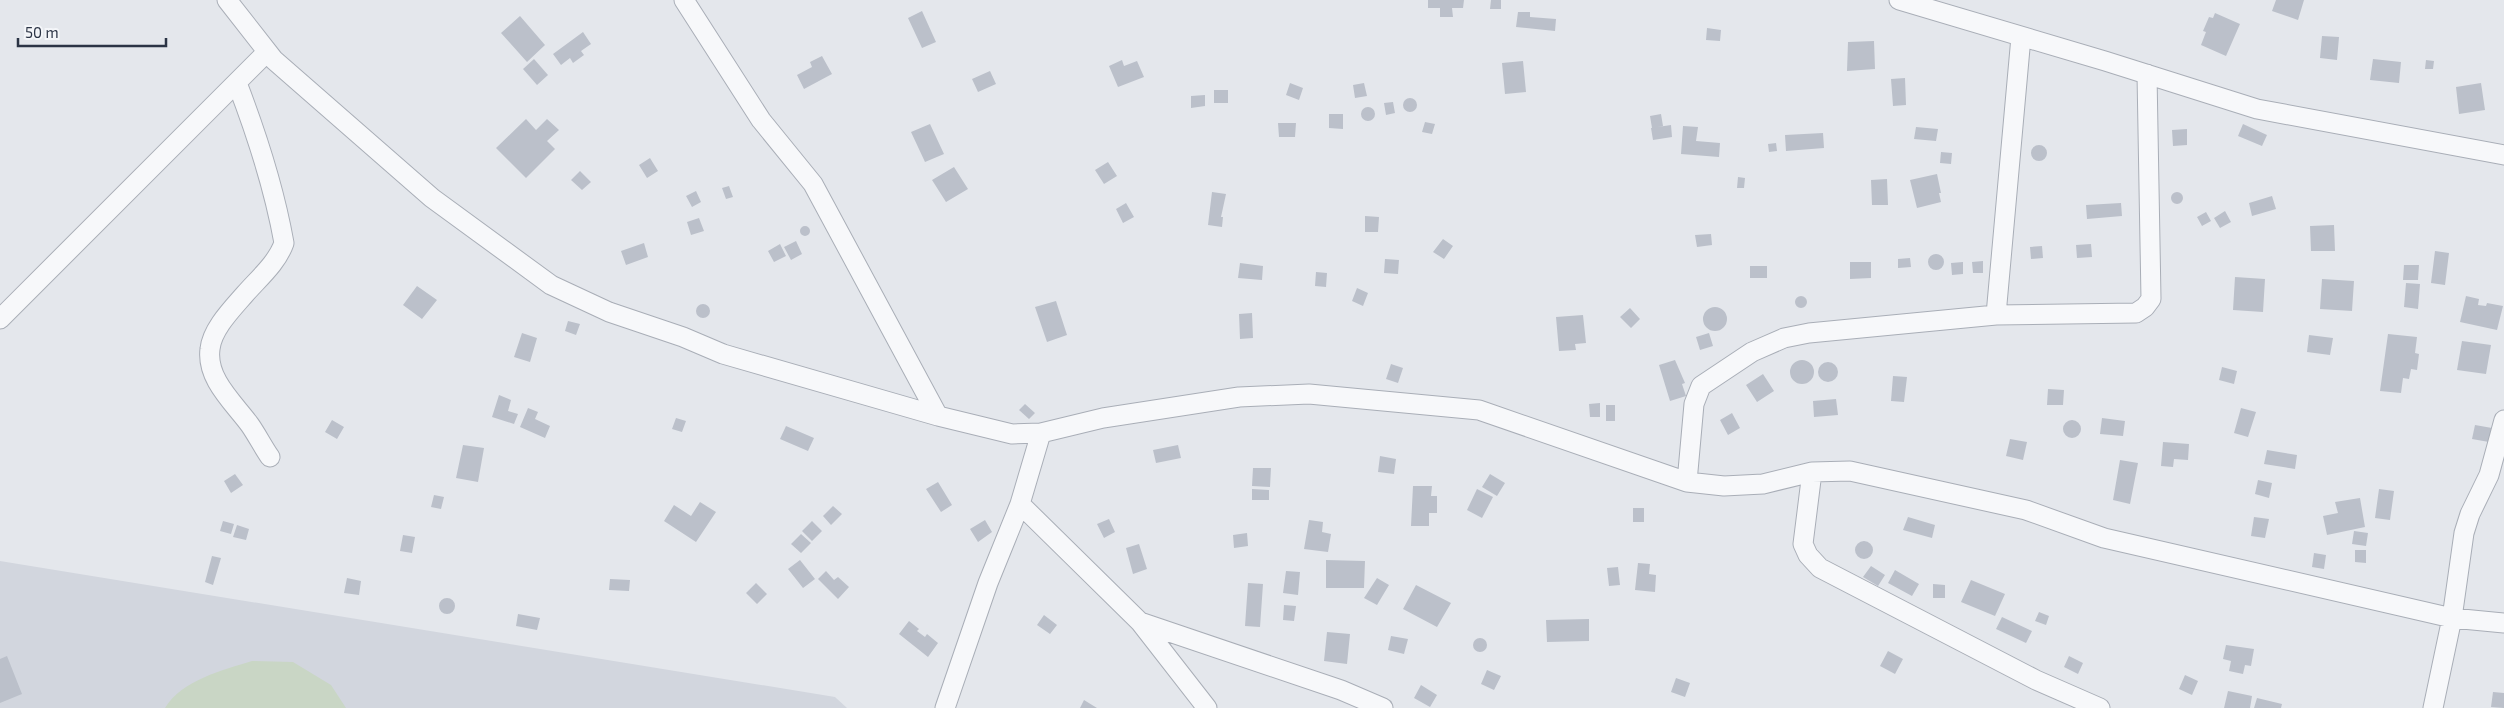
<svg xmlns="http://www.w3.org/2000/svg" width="2504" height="708" viewBox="0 0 2504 708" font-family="'Exo 2',sans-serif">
<rect width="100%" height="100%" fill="#e4e7ec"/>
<path fill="#d2d6de" d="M0 561 835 697 847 708H0Z"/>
<path fill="#c9d6c5" d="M252 661 293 662 331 685 346 708H165C182 680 223 670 252 661Z"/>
<path fill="#bbc0ca" d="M1428 0H1464L1463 8H1452L1453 17H1440V8H1428Z
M1491 0H1501V9H1490Z
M2276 0H2304L2298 20 2272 11Z
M922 11 936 42 922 48 908 18Z
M1518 12H1530V17L1556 19 1555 31 1516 27Z
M2215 13 2240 24 2226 56 2201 45 2206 32 2203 31 2209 17 2213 18Z
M520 16 545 45 527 62 501 33Z
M1707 28 1721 30 1720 41 1706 40Z
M583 32 591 44 581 51 584 55 573 63 570 58 561 65 553 54Z
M2322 36 2339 37 2337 60 2320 58Z
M1874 41 1875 69 1847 71 1848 42Z
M822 56 832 74 804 89 797 75 812 67 810 62Z
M534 59 548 75 537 85 523 69Z
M2373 59 2401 62 2399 83 2370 80Z
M1122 60 1124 66 1137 61 1144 77 1118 87 1109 66Z
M2426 60 2434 61 2433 69H2425Z
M1523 61 1526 92 1505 94 1502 63Z
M990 71 996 84 978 92 972 79Z
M1905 78 1906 105 1893 106 1891 79Z
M1290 83 1303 88 1299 100 1286 95Z
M1364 83 1367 96 1355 98 1353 85Z
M2481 83 2485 110 2459 114 2456 87Z
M1214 90H1228V103H1214Z
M1205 95V106L1191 108V96Z
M1403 105a7 7 0 1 1 14 0a7 7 0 1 1-14 0Z
M1393 102 1395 113 1386 115 1384 103Z
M1361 114a7 7 0 1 1 14 0a7 7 0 1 1-14 0Z
M1329 114H1343V129L1329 128Z
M1661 114 1663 126 1652 128 1650 116Z
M526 119 536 130 547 119 559 130 547 141 555 149 526 178 496 148Z
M1425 122 1435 124 1432 134 1422 132Z
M1278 123H1296L1295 137H1279Z
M930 124 944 154 925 162 911 132Z
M2243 124 2267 135 2262 146 2238 136Z
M1671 125 1672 137 1653 140 1651 128Z
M1683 126 1698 127 1696 141 1720 143 1719 157 1681 154Z
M1916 127 1938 129 1936 141 1914 139Z
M2187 129V145L2173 146 2172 130Z
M1823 133 1824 148 1786 151 1785 135Z
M1776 143 1777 151 1769 152 1768 144Z
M2031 153a8 8 0 1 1 16 0a8 8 0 1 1-16 0Z
M1941 152 1952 153 1951 164 1940 163Z
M650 158 658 171 647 178 639 165Z
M1108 162 1117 176 1104 184 1095 170Z
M954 167 968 189 946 202 932 180Z
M580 171 591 182 582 190 571 180Z
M1937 174 1941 193H1939L1941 202 1917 208 1910 180Z
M1738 177 1745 178 1744 188H1737Z
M1887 179 1888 205H1872L1871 180Z
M729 186 733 197 726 199 722 188Z
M696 191 701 202 692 207 686 196Z
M1212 192 1226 194 1221 217H1223L1222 227 1208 225Z
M2171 198a6 6 0 1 1 12 0a6 6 0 1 1-12 0Z
M2272 196 2276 209 2252 216 2249 203Z
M1126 203 1134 217 1123 223 1116 209Z
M2121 203 2122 216 2087 219 2086 205Z
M2225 211 2231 222 2220 228 2214 218Z
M2206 212 2211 221 2202 226 2197 217Z
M1365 216 1379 217 1378 232H1365Z
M699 218 704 231 691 235 687 222Z
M2334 225 2335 251H2311L2310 226Z
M800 231a5 5 0 1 1 10 0a5 5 0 1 1-10 0Z
M1711 234 1712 245 1697 247 1695 235Z
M1443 239 1453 246 1444 259 1433 252Z
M796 241 802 254 791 260 784 247Z
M644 243 648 257 626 265 621 251Z
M780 244 786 256 774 262 768 251Z
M2091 244 2092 257 2077 258 2076 245Z
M2042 246 2043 258 2031 259 2030 247Z
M2435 251 2449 253 2445 285 2431 283Z
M1928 262a8 8 0 1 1 16 0a8 8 0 1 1-16 0Z
M1910 258 1911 267 1898 268V259Z
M1385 259 1399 260 1398 274 1384 273Z
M1983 261V273H1973L1972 262Z
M1850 262H1871V278L1850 279Z
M1963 262V274L1952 275 1951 263Z
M1240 263 1263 266 1262 280 1238 278Z
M2404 265H2419L2418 280H2403Z
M1750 266H1767V278H1750Z
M1316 272 1327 273 1326 287 1315 286Z
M2235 277 2265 279 2263 312 2233 310Z
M2322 279 2354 281 2352 311 2320 309Z
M2406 283 2420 284 2418 309 2404 307Z
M417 286 437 300 422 319 403 305Z
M1357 288 1368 293 1363 306 1352 301Z
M1795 302a6 6 0 1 1 12 0a6 6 0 1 1-12 0Z
M2466 296 2479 299 2478 305 2486 306 2487 303 2503 306 2497 330 2460 322Z
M1056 301 1067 335 1047 342 1035 307Z
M696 311a7 7 0 1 1 14 0a7 7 0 1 1-14 0Z
M1703 319a12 12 0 1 1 24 0a12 12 0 1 1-24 0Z
M1630 308 1640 319 1631 328 1620 317Z
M1252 313 1253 338 1240 339 1239 314Z
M1583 315 1586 343 1575 344 1576 350 1559 351 1556 317Z
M568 321 580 324 576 335 565 331Z
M522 333 537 338 530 362 514 357Z
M1709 333 1713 346 1700 350 1696 337Z
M2388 334 2417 337 2415 353 2419 354 2417 370 2411 369 2409 379 2403 378 2401 393 2380 391Z
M2309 335 2333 338 2330 355 2307 352Z
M2462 341 2491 345 2486 374 2457 370Z
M1675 360 1685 383 1682 384 1686 396 1670 401 1659 365Z
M1790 372a12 12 0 1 1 24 0a12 12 0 1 1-24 0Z
M1818 372a10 10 0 1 1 20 0a10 10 0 1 1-20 0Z
M1391 364 1403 368 1398 383 1386 379Z
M2222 367 2237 371 2234 384 2219 380Z
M1763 374 1774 391 1757 402 1746 385Z
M1893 376 1907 377 1904 402 1891 401Z
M2048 389 2064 390 2063 405H2047Z
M499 395 511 400 508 411 518 414 514 424 492 417Z
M1836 399 1838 415 1814 417 1813 401Z
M1600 403V417H1590L1589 404Z
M1025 404 1035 413 1029 419 1019 410Z
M1606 405H1615V421H1606Z
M528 408 538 412 535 419 550 426 545 438 520 427Z
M2241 408 2256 412 2248 437 2234 433Z
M1732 413 1740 428 1728 435 1720 420Z
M676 418 686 421 682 432 672 429Z
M2102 418 2125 421 2123 436 2100 434Z
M2063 429a9 9 0 1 1 18 0a9 9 0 1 1-18 0Z
M332 420 344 427 337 439 325 432Z
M2475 425 2492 428 2489 442 2472 439Z
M786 426 814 438 808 451 780 439Z
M2010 439 2027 442 2023 460 2006 456Z
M2163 442 2189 444 2188 460 2174 459 2173 467 2161 466Z
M463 445 484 448 478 482 456 478Z
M1178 445 1181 458 1156 463 1153 450Z
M2267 450 2297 455 2295 469 2264 464Z
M1380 456 1396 459 1394 474 1378 472Z
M2120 460 2138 463 2130 504 2113 500Z
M1253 468H1271L1270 487 1252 486Z
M235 474 243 485 231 493 224 481Z
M1490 474 1505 483 1497 496 1482 487Z
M2258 480 2272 483 2269 498 2255 494Z
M938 482 952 505 941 512 926 489Z
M1413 486H1432L1431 496H1437V513H1429V526H1411Z
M1252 489 1269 490V500H1252Z
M1477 489 1493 497 1482 518 1467 510Z
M2379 489 2394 491 2390 520 2375 518Z
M434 495 444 497 441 509 431 507Z
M2360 498 2365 527 2327 535 2323 516 2338 513 2335 502Z
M700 502 716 512 696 542 664 521 674 505 691 516Z
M833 506 842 514 831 525 823 516Z
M1633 508H1644V522H1633Z
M1908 517 1935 525 1932 538 1903 530Z
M2254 517 2269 519 2265 538 2251 536Z
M1109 519 1115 532 1104 538 1097 524Z
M985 520 992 532 978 542 970 529Z
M1309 520 1323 522 1322 532 1331 534 1328 552 1304 549Z
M223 521 234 524 231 534 220 531Z
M812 521 822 531 812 541 802 531Z
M237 525 249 529 246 540 233 537Z
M2354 531 2368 533 2366 546 2352 544Z
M1247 533 1248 546 1234 548 1233 535Z
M801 534 811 543 801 553 791 544Z
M403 535 415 537 412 553 400 551Z
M1855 550a9 9 0 1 1 18 0a9 9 0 1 1-18 0Z
M1139 544 1147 569 1133 574 1126 548Z
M2355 550H2366V563L2355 562Z
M2314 553 2326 555 2324 569 2312 567Z
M212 556 221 558 213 585 205 582Z
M800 560 815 579 803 588 788 569Z
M1326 560 1365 561 1364 588H1326Z
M1638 563 1650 564 1649 574 1656 575 1655 592 1635 590Z
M1871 566 1885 575 1878 586 1863 577Z
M1618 567 1620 585 1609 586 1607 568Z
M1895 570 1919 584 1912 596 1888 583Z
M826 571 834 580 838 577 849 587 838 599 818 579Z
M1286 571 1300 572 1298 595 1283 593Z
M347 578 361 581 359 595 344 593Z
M1377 578 1389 585 1377 605 1364 598Z
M610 579 630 580 629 591 609 590Z
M1971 580 2005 594 1995 616 1961 602Z
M756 583 767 594 757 604 746 593Z
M1248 583 1263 584 1260 627 1245 626Z
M1933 584 1945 585V598H1933Z
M1416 585 1451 603 1437 627 1403 609Z
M439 606a8 8 0 1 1 16 0a8 8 0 1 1-16 0Z
M1284 605 1296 606 1294 621 1283 620Z
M2039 612 2049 616 2046 625 2035 621Z
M518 614 540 618 537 630 516 626Z
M1044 615 1057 625 1050 634 1037 625Z
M2002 617 2032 631 2026 643 1996 629Z
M1589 619V641L1547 642 1546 620Z
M909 621 919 629 917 631 925 637 927 634 938 643 928 657 899 634Z
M1327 632 1350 634 1347 664 1324 661Z
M1391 636 1408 639 1404 654 1388 650Z
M1473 645a7 7 0 1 1 14 0a7 7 0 1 1-14 0Z
M2226 645 2254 649 2251 666 2245 665 2243 674 2229 671 2231 661 2223 659Z
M1888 651 1903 659 1895 674 1880 666Z
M7 656 22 694 0 703V659Z
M2069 656 2083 663 2078 674 2064 667Z
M1487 670 1501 676 1494 690 1481 684Z
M2185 675 2198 681 2192 695 2179 689Z
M1676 678 1690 683 1685 697 1671 692Z
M1421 685 1437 695 1430 707 1414 698Z
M2228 691 2252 696 2250 708H2224Z
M2493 692 2504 693V708L2491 707Z
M2257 698 2282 704 2281 708H2254Z
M1084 700 1097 708H1080Z"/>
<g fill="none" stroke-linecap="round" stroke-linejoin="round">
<g stroke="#a9aeb7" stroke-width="21">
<path id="minor" d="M227 0 274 60 432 198 551 285 609 312 683 337 723 354 938 416 1012 434 1041 433 1103 418 1239 397 1309 394 1479 410 1687 482 1724 486 1763 484 1812 472 1850 471 2026 510 2104 538 2452 618 2504 623
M684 0 761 120 813 184 938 416
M1899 0 2105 61 2257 109 2504 155
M237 83C257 135 274 187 284 243 277 263 259 278 245 294 232 309 212 329 210 349 206 379 234 403 250 425 257 435 263 447 270 457
M1996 315 2021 37
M0 319 267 52
M1812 472 1803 544 1808 555 1820 568 2036 680 2100 708
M1687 482 1694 404 1701 386 1752 352 1784 338 1809 333 1996 315 2136 313 2145 307 2151 299 2147 74
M1020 504 1140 622 1207 708
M1140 622 1341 690 1383 708
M945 708 988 583 1020 504 1041 433
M2433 708 2452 618 2464 533 2470 514 2489 475 2504 420"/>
</g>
<use href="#minor" stroke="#f7f8fa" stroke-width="19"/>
</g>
<path d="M18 38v8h148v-8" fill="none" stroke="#2b3445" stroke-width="2.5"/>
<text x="25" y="38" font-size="15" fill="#2b3445" stroke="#f4f6f9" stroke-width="4" paint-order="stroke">50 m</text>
</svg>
